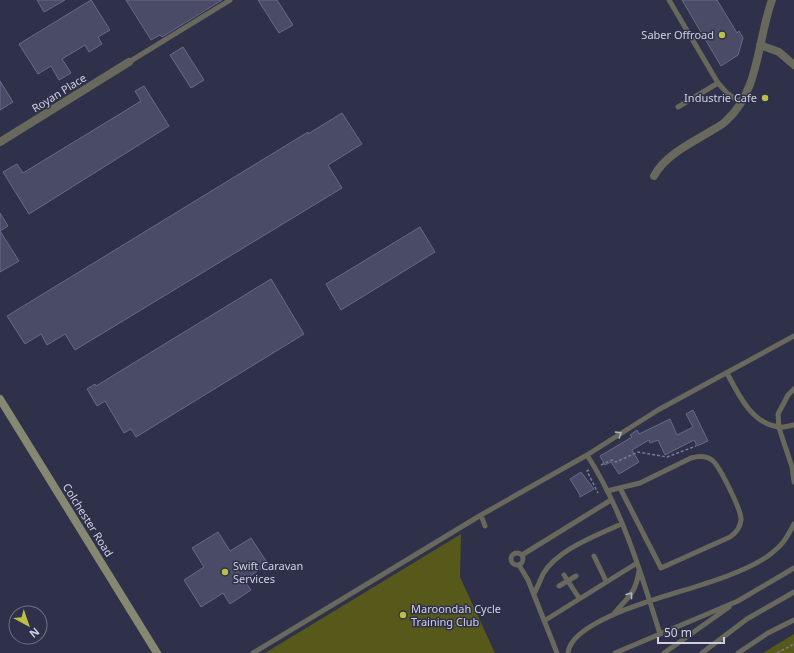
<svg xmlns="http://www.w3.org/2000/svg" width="794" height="653" viewBox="0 0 794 653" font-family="'Noto Sans',sans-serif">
<rect width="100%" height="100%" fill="#2f304a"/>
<path fill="#57591a" d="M461 534 460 577 495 653H265Z
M794 634V653H763Z"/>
<path fill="#494b67" stroke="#686a87" d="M37 0H65L44 12Z
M91 0 110 30 98 37 102 44 89 52 85 45 62 59 71 73 59 80 51 66 38 74 19 44Z
M126 0H222L162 37 160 35 151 40Z
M258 0H277L293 25 279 33Z
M682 0H717L737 33 739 31 743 38 738 55 721 66Z
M183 47 204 80 191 88 170 55Z
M0 81 13 102 0 110Z
M144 86 169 126 29 214 3 172 17 164 23 173 110 120 141 101 135 91Z
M342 113 362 144 328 165 342 188 75 350 65 334 47 345 41 334 25 344 7 316 308 132V134Z
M0 213 8 226 0 231 19 261 0 272Z
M420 227 435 252 341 310 326 284Z
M271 279 304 334 136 437 131 429 124 433 105 401 97 406 87 389 95 384 96 386Z
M693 410 708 441 697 446 694 440 665 455 658 440 650 443 649 440 632 450 639 462 619 474 611 462 605 465 600 456 632 437 630 435 637 430 639 434 670 419 677 435 693 427 686 414Z
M581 472 594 489 580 497V495L570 479Z
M218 532 230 551 251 538 268 564 244 580 251 590 230 604 223 593 201 607 184 580 204 567 192 548Z"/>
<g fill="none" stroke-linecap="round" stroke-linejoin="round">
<path stroke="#797b90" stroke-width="1.5" stroke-dasharray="3 2" stroke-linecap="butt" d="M601 465 612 460 616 462 638 452 667 457 696 446
M589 470 587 471 598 493
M777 653 794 644"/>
<path stroke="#68695c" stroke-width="5" d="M669 0 718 83 727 93 741 103
M129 62 230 0
M678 107 718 83
M727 373C738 394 752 424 779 427 783 428 789 426 794 425
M794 389 788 395 778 414 779 428 792 467 794 482
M587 455C622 509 641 573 660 634
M607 491 640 483 691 458C698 456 705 455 712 460 719 465 742 511 741 520 740 528 736 533 730 537L661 568 620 488
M481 515 485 526
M511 559a6 6 0 1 1 12 0a6 6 0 1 1-12 0Z
M522 555 611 500
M594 556 606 581
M519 565 528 580 557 653
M564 575 579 598
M559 586 576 576
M534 594C537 588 540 581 543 574 558 549 596 536 621 524
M613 615C627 597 635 596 639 571
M544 621 637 563
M253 653 481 515 587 455 658 410 794 336
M568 653C571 618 676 594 704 584 726 577 749 569 768 556 783 545 786 539 794 524
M615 653 738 601 794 568
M664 653 729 607
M702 653 747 619 794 592
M738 653 768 633 794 620"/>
<path stroke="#68695c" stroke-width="8" d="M760 45 779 52 794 65
M0 142 129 62
M654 176C665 155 691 143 711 131 716 128 722 125 726 121 760 90 757 41 772 0"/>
<path stroke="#868872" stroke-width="8" d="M0 399 157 653"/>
</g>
<defs><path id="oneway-chevron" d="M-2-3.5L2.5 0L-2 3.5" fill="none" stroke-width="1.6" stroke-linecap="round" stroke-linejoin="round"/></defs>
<g stroke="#afb1b8">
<use href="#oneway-chevron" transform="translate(619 434) rotate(-32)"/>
<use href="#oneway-chevron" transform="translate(630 595) rotate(-52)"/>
</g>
<g fill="#bbc044" stroke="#2f304a" stroke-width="1.5">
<circle cx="722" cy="35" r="4"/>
<circle cx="765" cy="98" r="4"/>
<circle cx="225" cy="572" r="4"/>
<circle cx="403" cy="615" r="4"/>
</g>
<g text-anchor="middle" stroke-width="3" stroke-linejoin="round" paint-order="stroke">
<g font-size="11" fill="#ced0e0" stroke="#2f304a" text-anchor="end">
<text x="714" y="39">Saber Offroad</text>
<text x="757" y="102">Industrie Cafe</text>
<text x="233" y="570" text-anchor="start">Swift Caravan<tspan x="233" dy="13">Services</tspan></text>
<text x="411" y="613" text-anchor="start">Maroondah Cycle<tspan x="411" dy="13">Training Club</tspan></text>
</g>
<g font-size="11" fill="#ced0e0" stroke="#2f304a">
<text transform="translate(59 93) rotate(-32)" y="4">Royan Place</text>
<text transform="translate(88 520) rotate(58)" y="4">Colchester Road</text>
</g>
</g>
<g transform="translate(28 625) rotate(140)"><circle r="19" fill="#2f304a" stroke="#6f7086"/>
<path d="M0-3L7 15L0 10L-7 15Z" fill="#bbc044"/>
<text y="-6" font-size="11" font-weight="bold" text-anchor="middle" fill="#ced0e0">N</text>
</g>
<path d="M658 637v6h66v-6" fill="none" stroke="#ced0e0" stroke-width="2"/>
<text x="664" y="637" font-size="12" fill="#ced0e0" stroke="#2f304a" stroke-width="3" paint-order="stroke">50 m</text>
</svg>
